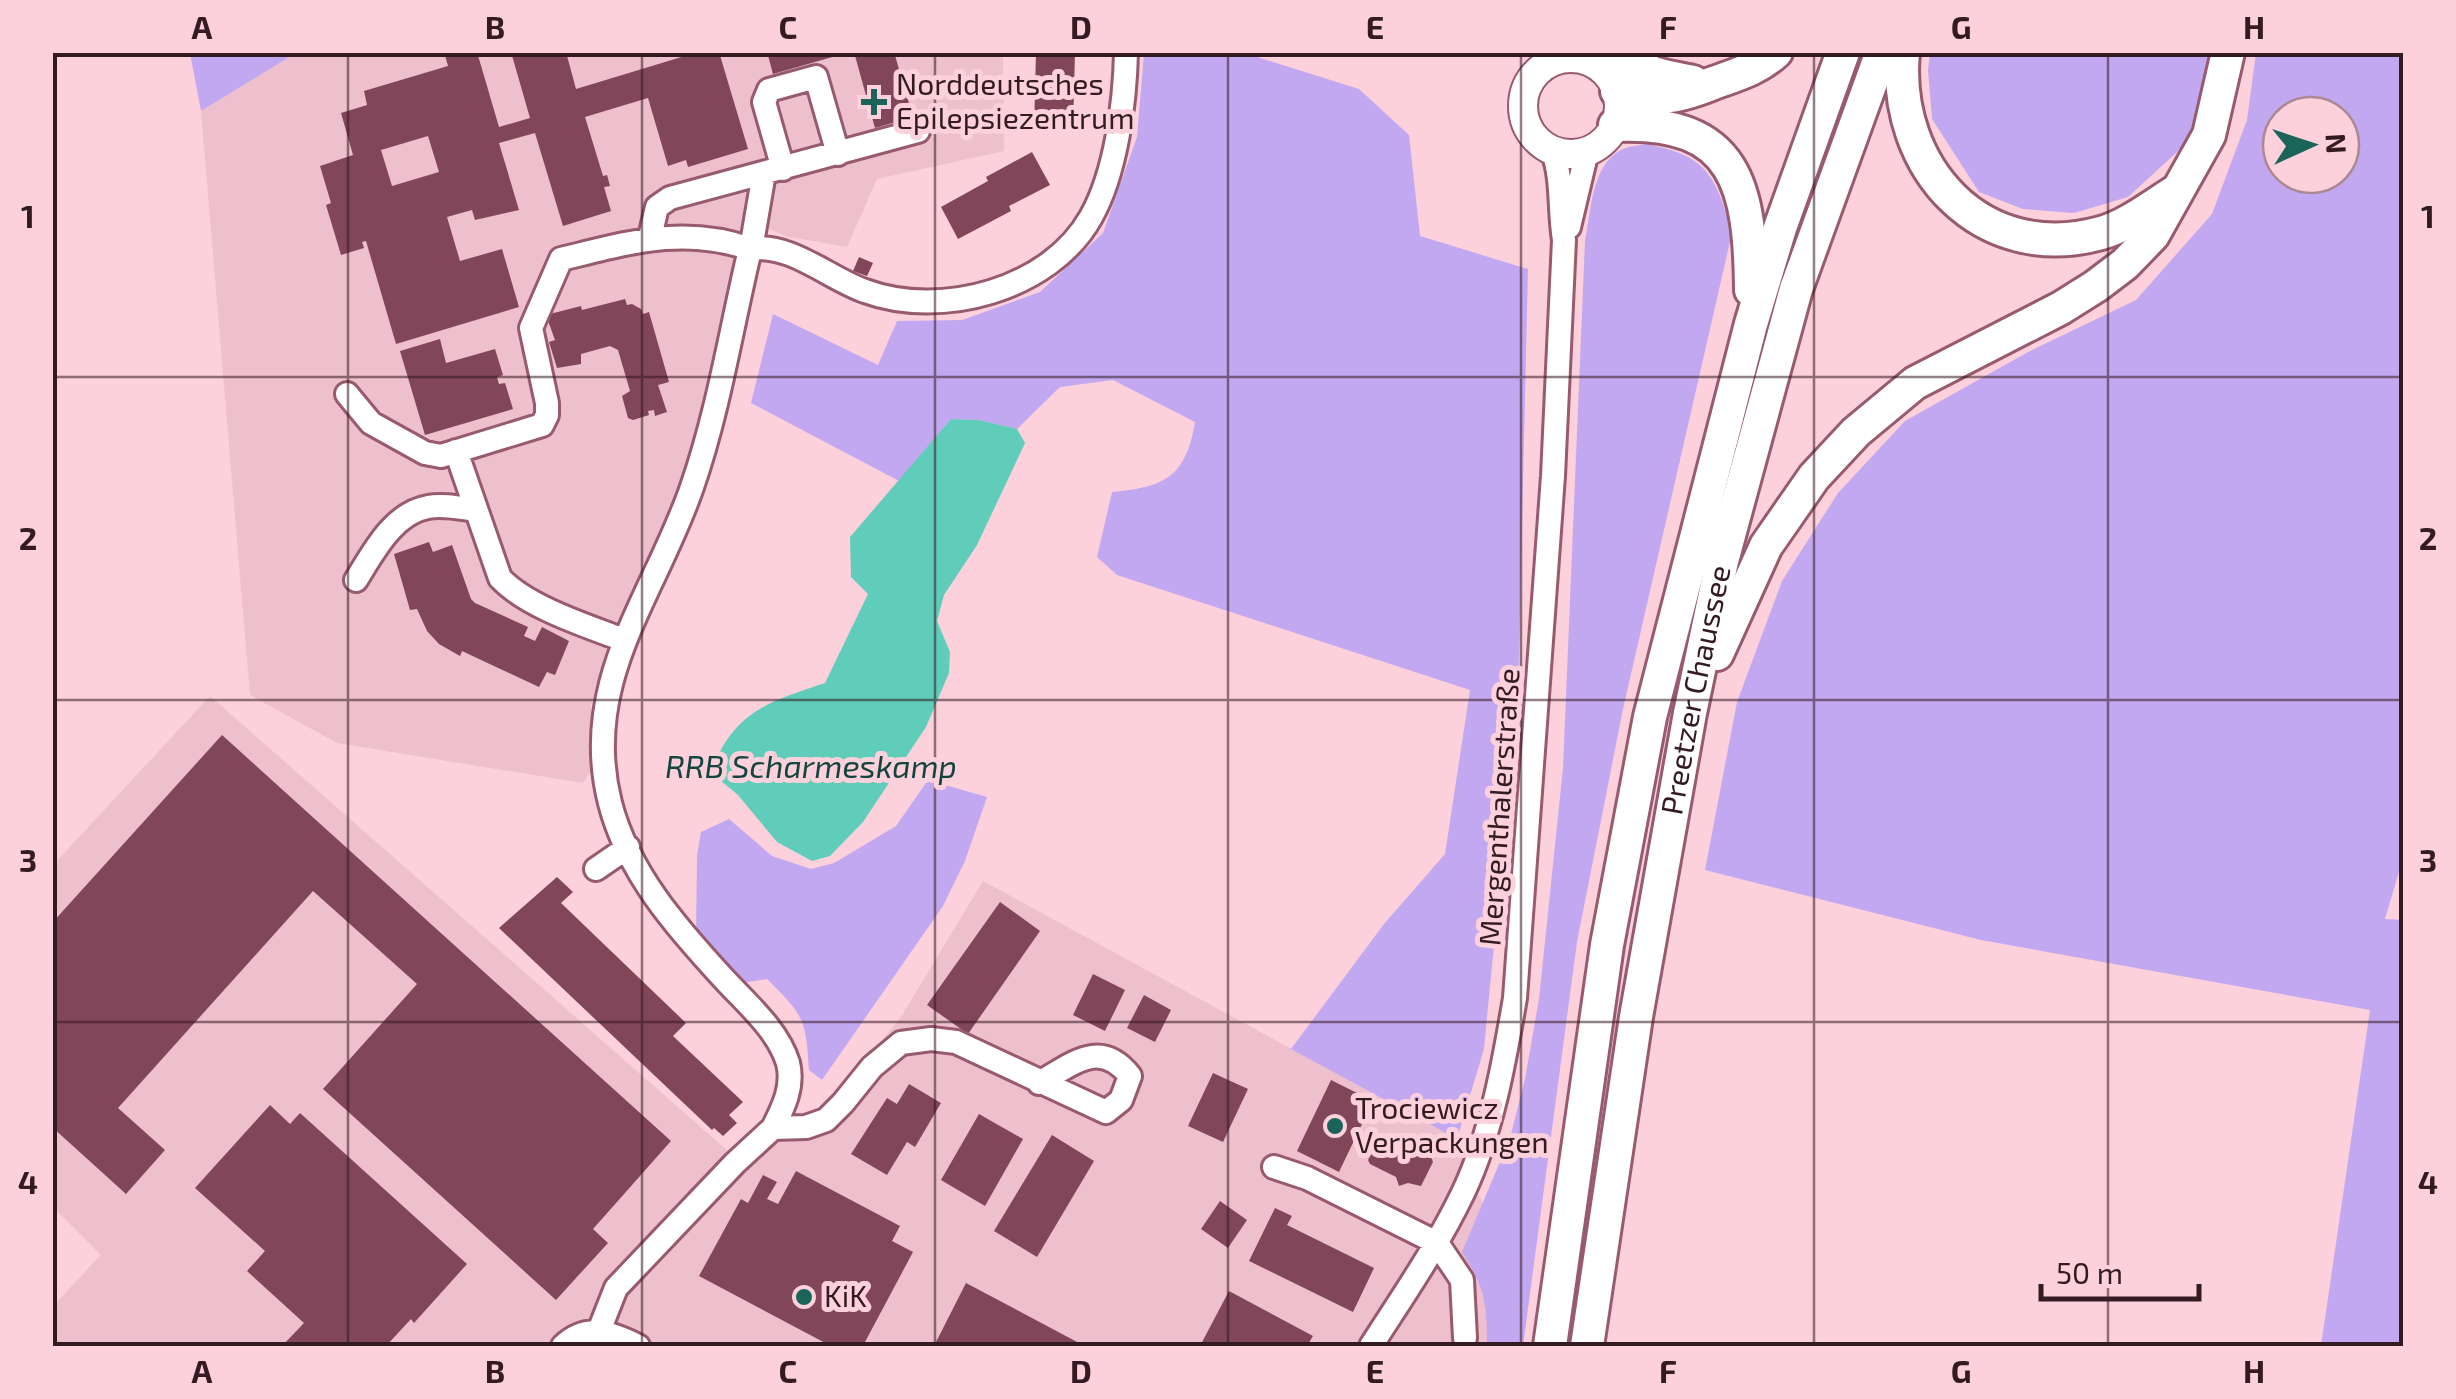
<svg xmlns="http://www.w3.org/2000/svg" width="2456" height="1399" viewBox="0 0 2456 1399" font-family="'Exo 2',sans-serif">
<rect width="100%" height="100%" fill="#fcd1dc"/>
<path fill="#eebfcc" d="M296 53H1003L1004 151 877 179 847 247 785 236 745 217 704 419 670 513 605 655 591 705 593 768 583 783 337 743 250 695 201 111Z
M210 696 745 1166 827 1106 901 1017 983 881 1457 1139 1503 1255 1514 1346H53L52 1307 101 1255 53 1207V865Z"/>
<path fill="#c2a8f0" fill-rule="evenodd" d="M190 53V52L296 53 201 111Z
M1144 53H1257V57L1359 89 1409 135 1420 236 1528 269 1518 697 1484 1049 1457 1139 1291 1049 1384 924 1445 854 1470 690 1117 575 1097 557 1112 492C1165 487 1186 477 1195 422L1113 380 1060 387 1017 429 979 420 951 419 899 481 751 403 773 314 878 365 897 321 962 320 1040 292 1103 233 1137 137Z
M1930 53H2209L2188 142 2128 197 2074 213 2023 209 1979 192 1932 119 1928 70Z
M2256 53H2403L2404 855 2385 919 2404 920 2403 1346H2321L2370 1010 1981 940 1705 870 1737 702 1782 581 1838 493 1905 421 2028 352 2136 300 2212 214 2247 120ZM2341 115V175H2281V115Z
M1646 144C1707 155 1716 176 1732 233L1623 709 1577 942 1523 1346H1487C1487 1304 1485 1288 1462 1252L1510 1138 1525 1079 1539 999 1563 768 1585 241C1591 212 1591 166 1621 150 1627 146 1638 146 1646 144Z
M928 780 987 797 965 861 943 906 822 1080 809 1070C806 1018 803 1015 767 979L741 983 696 936 697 856 701 832 729 819 772 856 811 869 834 863 896 826Z"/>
<path fill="#60cdba" d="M951 419 979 420 1017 429 1025 443 977 545 944 595 937 621 950 652 949 673 926 727 863 822 830 856 812 861 777 842 738 795 720 780 714 764C738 709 772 701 825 683L868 594 851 577 850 537Z"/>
<path fill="#814659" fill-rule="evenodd" d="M444 52H477L499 127 530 118 511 52H566L576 89 698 52H719L748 149 688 167 686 160 668 166 648 98 585 117 603 176 607 175 610 186 604 187 611 211 563 226 535 133 499 143 519 210 475 220 472 210 447 217 460 261 502 249 519 307 396 344 366 241 362 242 364 248 341 255 326 205 331 203 320 166 353 155 341 113 367 105 364 91 448 66ZM428 136 439 172 392 186 381 150Z
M767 52H843V54L773 74Z
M854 52H894L913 117 875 128Z
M1036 52H1075L1073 131 1034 130Z
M1032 152 1050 185 1009 206 1011 211 958 239 941 207 988 181 986 177Z
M859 257 873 263 867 276 853 271Z
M625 299 627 305 632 304 641 309 643 314 649 312 669 382 658 385 667 412 655 416 654 410 648 411 649 415 633 420 628 418 622 396 630 391 618 350 610 346 581 354V364L557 368 549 342 555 340 546 315 581 306 582 310Z
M440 339 446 363 495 349 503 375 497 377 499 384 505 383 513 409 425 435 400 351Z
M429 542 433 552 452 545 471 599 475 603 528 627 524 636 535 641 542 627 569 641 555 675 547 672 539 687 462 651 460 656 439 644 427 631 417 609 410 610 394 554Z
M222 735 671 1141 593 1229 608 1243 556 1300 323 1089 417 984 313 891 118 1108 165 1150 126 1194 52 1127V923Z
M557 877 573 892 561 903 686 1023 673 1036 743 1102 729 1115 737 1123 723 1136 714 1128 712 1130 499 928Z
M1000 902 1040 931 968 1034 927 1005Z
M1093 974 1125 990 1105 1031 1073 1015Z
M1144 995 1171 1010 1155 1042 1127 1028Z
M1213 1073 1248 1089 1223 1142 1188 1126Z
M1331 1080 1373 1101 1339 1172 1297 1151Z
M909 1084 941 1103 915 1147 907 1142 887 1175 851 1154 887 1098 897 1104Z
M270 1105 290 1124 300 1113 467 1264 414 1323 411 1319 386 1346H282L304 1323 247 1271 265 1251 195 1188Z
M979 1114 1023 1139 985 1206 941 1180Z
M1384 1134 1431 1157 1433 1162 1421 1186 1408 1183 1399 1186 1396 1177 1370 1164 1368 1160 1380 1136Z
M1052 1135 1094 1161 1037 1257 994 1231Z
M796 1171 900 1226 892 1241 913 1252 865 1342 875 1346H831L699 1276 741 1199 748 1203 763 1175 777 1182 767 1199 778 1204Z
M1220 1201 1247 1220 1228 1248 1201 1229Z
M1275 1208 1292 1216 1287 1225 1374 1268 1353 1312 1249 1261Z
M966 1283 1079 1343 1077 1346H934Z
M1229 1291 1313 1336 1307 1346H1200Z"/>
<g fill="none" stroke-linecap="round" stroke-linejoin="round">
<g stroke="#985a6d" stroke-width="28">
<path id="minor" d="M783 169 764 102 769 90 816 77 838 154
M1569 227 1587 151
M650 237 657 207 670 198 918 131
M347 394 371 423 425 453 441 456 542 425 547 415V403L531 328 561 259C628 243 683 225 751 249L764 173
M456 451 500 578C527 607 587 626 624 640
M356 580C373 553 393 513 428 507 443 504 461 508 476 510
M596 869 628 847
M773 1128C783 1108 794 1087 788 1063 778 1030 747 1004 724 979 677 928 628 873 610 803 579 681 655 595 692 487 718 412 730 335 748 258L751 249C789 242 830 279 865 291 941 319 1050 290 1091 217 1116 173 1125 102 1126 52
M1274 1167 1307 1178 1437 1243 1462 1280 1465 1338
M599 1331 616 1288 735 1163 773 1128 806 1127 826 1120 843 1103 872 1067 901 1043 931 1039 956 1042 1106 1112 1121 1100 1130 1076C1100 1038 1073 1064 1039 1083
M563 1346C587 1323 612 1333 638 1346
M1371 1346C1403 1296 1437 1247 1463 1193 1492 1132 1504 1063 1515 998L1553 476 1564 240C1559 211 1563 180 1553 152"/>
</g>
<g stroke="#985a6d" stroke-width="32">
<path id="major" d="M1523 106a48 48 0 1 1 96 0a48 48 0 1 1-96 0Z"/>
</g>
<g stroke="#985a6d" stroke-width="38">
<g id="highway">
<path d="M1621 52C1643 75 1664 76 1693 82"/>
<path d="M1903 52C1892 168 1982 266 2101 233 2127 226 2152 206 2175 192"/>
<path d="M1617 91C1657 100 1673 99 1711 84 1735 75 1756 70 1776 52"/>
<path d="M1615 125C1738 119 1750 188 1751 290"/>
<path d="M1717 654 1766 546 1814 477 1856 432 1915 383 2061 308 2096 286 2125 264 2153 235 2209 135 2228 52"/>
<path d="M1550 1346 1607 945 1650 717 1751 324 1780 228 1843 52"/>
<path id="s1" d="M1587 1346 1636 1017 1690 713 1722 561 1796 289 1882 52"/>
</g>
</g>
<use href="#minor" stroke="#fff" stroke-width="22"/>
<use href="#major" stroke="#fff" stroke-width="28"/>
<use href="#highway" stroke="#fff" stroke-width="32"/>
</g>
<path fill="none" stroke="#341a22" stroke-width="2.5" stroke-opacity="0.55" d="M348 52V1346M642 52V1346M935 52V1346M1228 52V1346M1521 52V1346M1814 52V1346M2108 52V1346M52 377H2404M52 700H2404M52 1022H2404"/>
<g fill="#1b6459" stroke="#fcd1dc" stroke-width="4">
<path d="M869 87h10v10h10v10h-10v10h-10v-10h-10v-10h10z"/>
<circle cx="1335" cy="1126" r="10"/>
<circle cx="804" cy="1297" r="10"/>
</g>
<g text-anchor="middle" stroke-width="10" stroke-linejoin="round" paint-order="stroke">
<g font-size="30" fill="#341a22" stroke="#fcd1dc" text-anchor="start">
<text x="896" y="95">Norddeutsches<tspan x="896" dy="34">Epilepsiezentrum</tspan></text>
<text x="1355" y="1119">Trociewicz<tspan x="1355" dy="34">Verpackungen</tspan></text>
<text x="824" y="1307">KiK</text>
</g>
<g font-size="30" fill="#341a22" stroke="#fcd1dc">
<text dy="10" stroke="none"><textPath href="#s1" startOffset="665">Preetzer Chaussee</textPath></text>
<text transform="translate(1500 807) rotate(-86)" y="10">Mergenthalerstraße</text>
</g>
<g font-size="32" font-style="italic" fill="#13443d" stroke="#fcd1dc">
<text x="811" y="778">RRB Scharmeskamp</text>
</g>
</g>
<rect width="2456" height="1399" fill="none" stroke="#fcd1dc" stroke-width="110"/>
<g transform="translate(2311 145) rotate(87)"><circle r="48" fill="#fcd1dc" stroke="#ac8892" stroke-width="2.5"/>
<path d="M0-8L18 38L0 25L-18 38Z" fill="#1b6459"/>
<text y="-15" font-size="28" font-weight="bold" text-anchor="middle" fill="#341a22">N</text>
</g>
<path d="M2041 1284v15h158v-15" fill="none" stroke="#341a22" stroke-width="5"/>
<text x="2056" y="1284" font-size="30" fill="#341a22" stroke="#fcd1dc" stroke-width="8" paint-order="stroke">50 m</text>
<rect x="55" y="55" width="2346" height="1289" fill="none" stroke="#341a22" stroke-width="4"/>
<g font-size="32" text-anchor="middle" font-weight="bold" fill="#341a22">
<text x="202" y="39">A</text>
<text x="495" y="39">B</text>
<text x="788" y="39">C</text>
<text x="1081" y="39">D</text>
<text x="1375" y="39">E</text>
<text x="1668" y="39">F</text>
<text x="1961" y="39">G</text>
<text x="2254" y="39">H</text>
<text x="28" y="228">1</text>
<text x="2428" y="228">1</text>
<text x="28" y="550">2</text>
<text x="2428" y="550">2</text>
<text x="28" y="872">3</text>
<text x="2428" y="872">3</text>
<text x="28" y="1194">4</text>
<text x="2428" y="1194">4</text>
<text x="202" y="1383">A</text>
<text x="495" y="1383">B</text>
<text x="788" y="1383">C</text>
<text x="1081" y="1383">D</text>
<text x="1375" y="1383">E</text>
<text x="1668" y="1383">F</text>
<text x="1961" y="1383">G</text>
<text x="2254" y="1383">H</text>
</g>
</svg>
